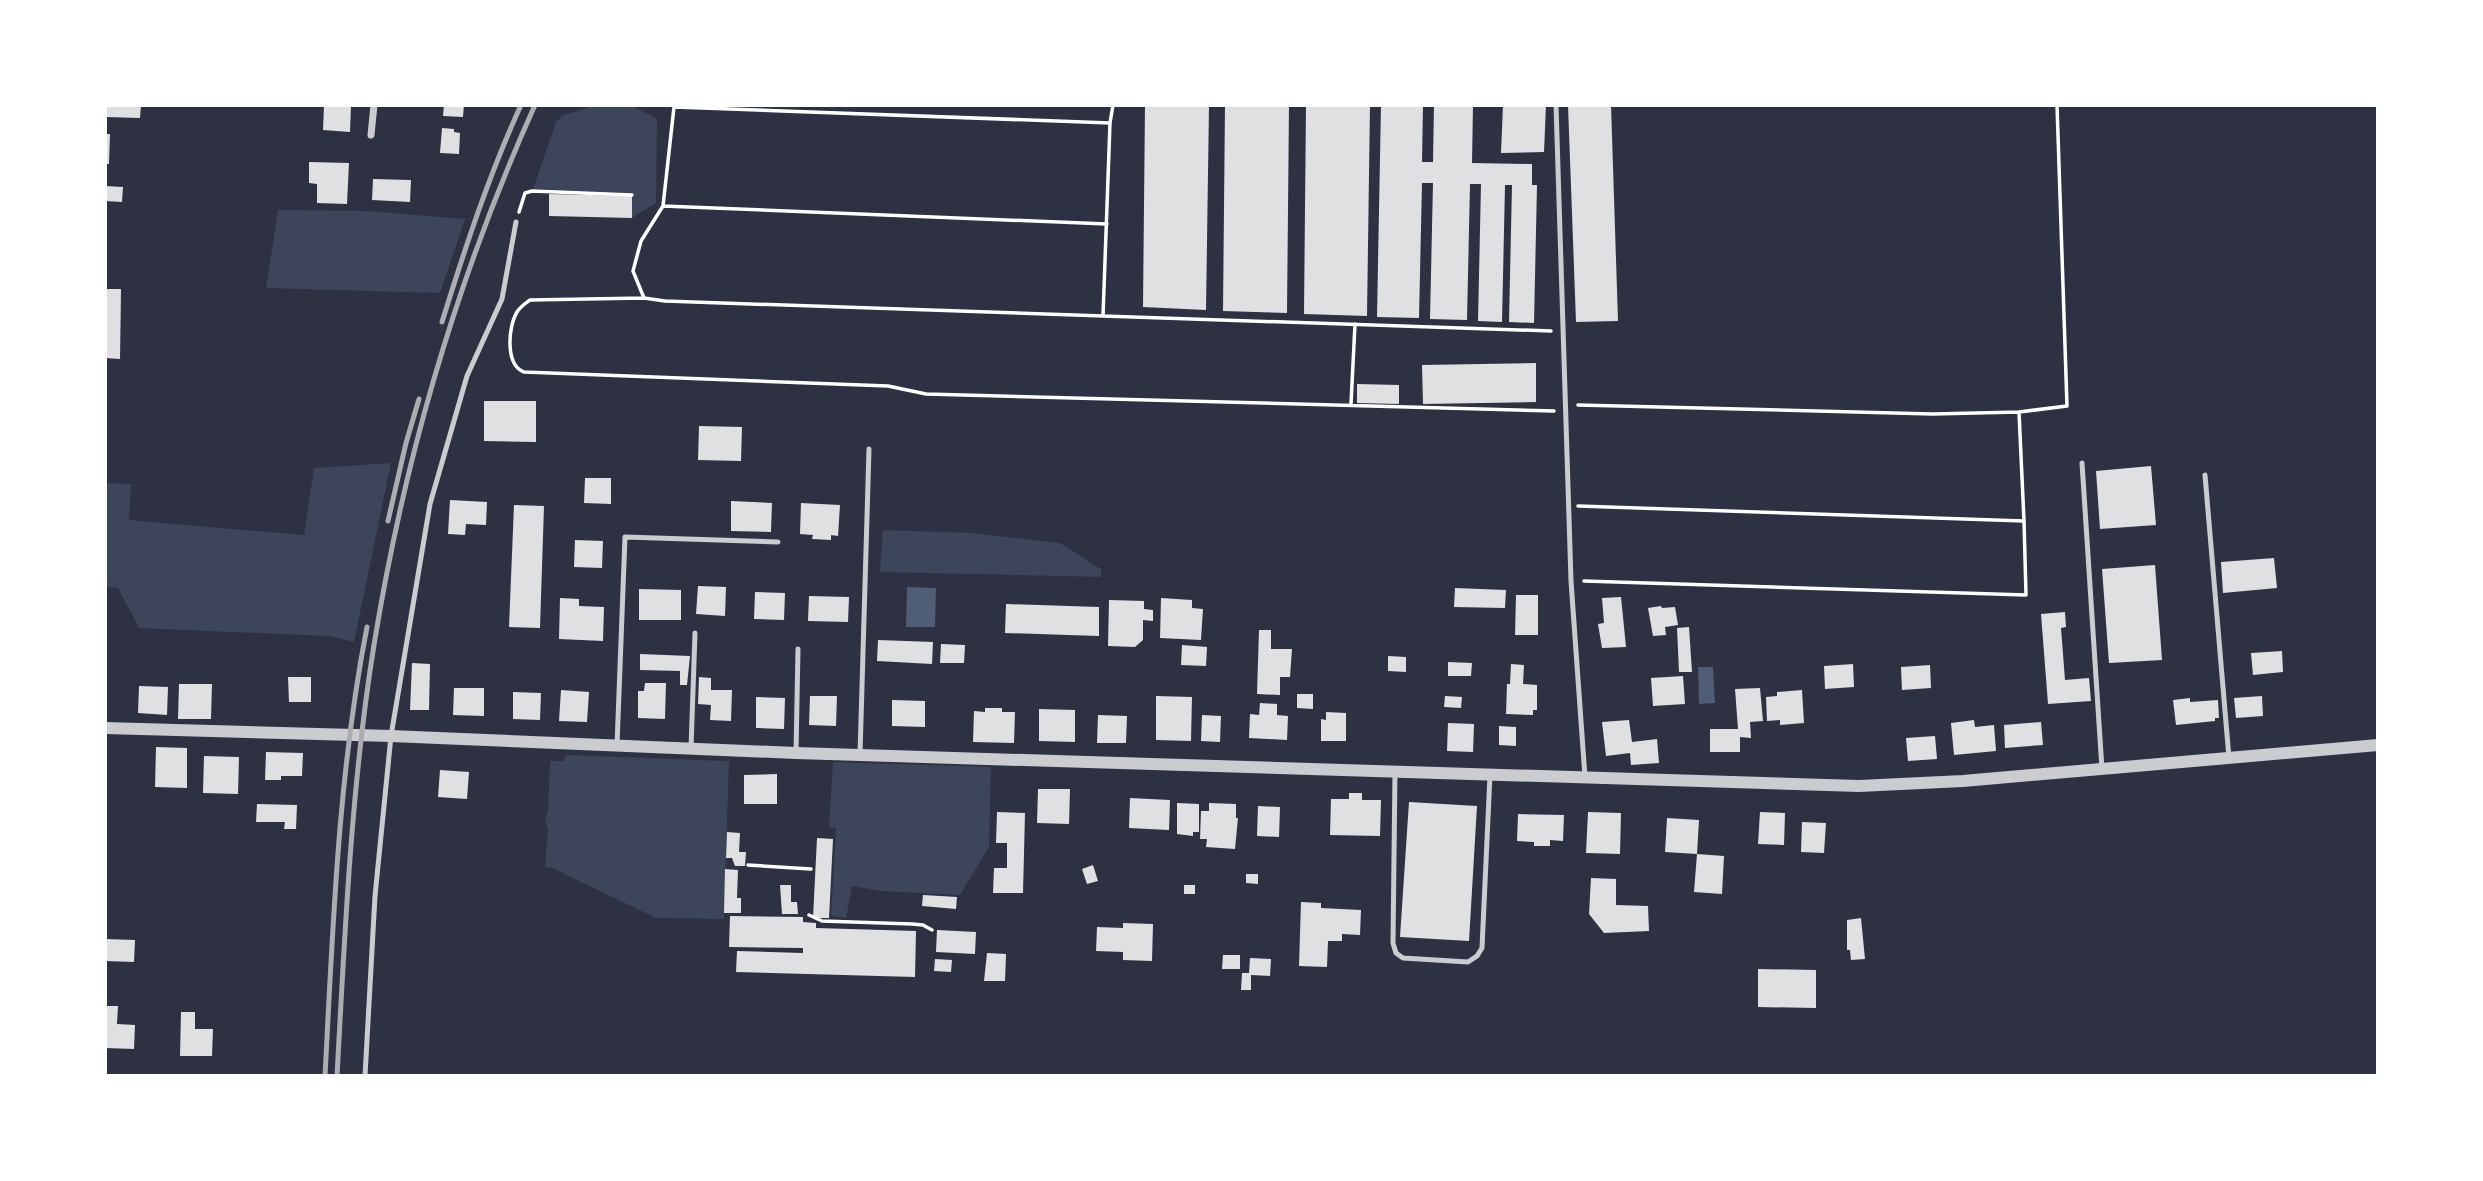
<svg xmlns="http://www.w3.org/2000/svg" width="2483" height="1181" viewBox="0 0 2483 1181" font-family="'Crimson Pro',serif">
<rect width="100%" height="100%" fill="#2d3142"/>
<path fill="#3c4559" d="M595 105 632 106 657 119 656 203 632 218V193L533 189 556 122 562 116Z
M278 210 367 211 465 219 440 293 266 288Z
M391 463 354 642 329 636 139 628 118 588 105 587V483L131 484 129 520 304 535 314 468Z
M883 530 972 533 1059 543C1075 550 1085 561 1101 569V577L880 572Z
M567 755 726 761 729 759 724 919 656 918 552 868 545 867 548 829 545 821 548 810 550 761H563Z
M833 762 991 767 989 847 960 895 881 891 852 886 846 918 831 916 836 828 829 827Z"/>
<path fill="#4f5d75" d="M907 587 936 588 935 627H906Z
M1698 667H1713L1715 703 1699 704Z"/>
<path fill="#e0e0e3" d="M105 105H141L140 118 105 117Z
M324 105 351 106 350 132 323 130Z
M444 105H464L463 117 443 116Z
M1145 105H1209L1206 310 1143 307Z
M1225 105H1289L1287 313 1223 311Z
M1306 105H1370L1367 316 1304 314Z
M1381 105H1423L1422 162H1433L1434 105H1473L1472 163 1532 164V185H1537L1534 323 1509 322 1512 185H1505L1502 322 1478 321 1481 184H1470L1467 320 1430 319 1433 183H1422L1419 318 1377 317Z
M1503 105H1546L1544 152 1501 153Z
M1568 105H1611L1618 321 1576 322Z
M442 128 454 129V132L460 133 459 154 440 153Z
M105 134H110L109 164H105Z
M309 162 349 163 347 204 317 203V184L309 183Z
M373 179 411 180 410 202 372 200Z
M105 186 123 187 122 202 105 201Z
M549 194 632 196V218L549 216Z
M105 289H121L120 359 105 358Z
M1536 363V402L1423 404 1422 365Z
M1357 384 1399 385V404L1357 403Z
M484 401H536V442L484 441Z
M699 426 742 427 741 461 698 460Z
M2151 466 2156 525 2100 529 2096 471Z
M585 478H611V504L584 503Z
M450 500 487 502 486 525 466 524 465 535 448 534Z
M731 501 772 503 771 532 731 531Z
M801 503 840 505 838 536 831 535V540L812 539 813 535 800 534Z
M514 505 544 506 540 628 509 627Z
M575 540 603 541 602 568 574 567Z
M2274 558 2277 588 2223 593 2221 562Z
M2155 565 2162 660 2109 663 2102 569Z
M698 586 726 587 725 616 696 614Z
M1455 588 1506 590 1505 608 1454 607Z
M639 589 681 590V620H639Z
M755 592 785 593 784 620 754 619Z
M1516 595H1538V635H1515Z
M809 596 849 597 848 622 808 621Z
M1621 597 1626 647 1602 648 1598 624 1604 623 1602 598Z
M560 598 579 599V606L604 607 603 641 559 639Z
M1161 598 1192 600V608L1203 609 1201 640 1160 638Z
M1109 600 1144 601V609L1153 610V621L1143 620V640L1135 647 1108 646Z
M1006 604 1099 607V636L1005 633Z
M1661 606 1662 608 1675 607 1678 625 1665 627 1666 635 1653 636 1648 608Z
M2065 612 2066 627 2061 628 2065 680 2089 678 2091 701 2048 704 2041 614Z
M1689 627 1692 672H1679L1677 628Z
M1259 630H1271V649H1292L1290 677H1280V695L1257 694Z
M878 640 933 642 932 664 877 661Z
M941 644 965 645 964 663H940Z
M1182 645 1207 647 1206 666 1181 665Z
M2282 651 2283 672 2253 675 2251 653Z
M640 654 690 656 687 685H680V671L640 670Z
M1388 656 1406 657V672L1388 671Z
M1448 662 1472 663 1471 676H1448Z
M412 663 430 664 429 710H410Z
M1511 664 1524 665 1523 684 1537 685V710H1533V715L1506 714 1507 684H1510Z
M1853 664 1854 687 1825 689 1824 666Z
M1930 665 1931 688 1902 690 1901 667Z
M1683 676 1685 704 1653 706 1651 678Z
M288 677H311V702H289Z
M699 677 711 678V690H732L731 721 710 720 711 705 698 704Z
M645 683H666L665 719 638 718V691H644Z
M179 684H212L211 719H178Z
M139 686 168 687 167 715 138 713Z
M454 688H484V716L453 715Z
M1760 688 1763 721 1750 722 1751 738 1740 737V752H1710V729H1738L1735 689Z
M561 690 589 692 587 722 559 721Z
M1802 690 1804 723 1780 725V720L1767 721 1766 697 1777 696V692Z
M513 692 541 693 540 720 513 719Z
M1297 694H1313V709L1297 708Z
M810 696H837L836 726 809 725Z
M1156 696 1192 697 1191 741 1156 740Z
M1445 696 1462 697 1461 708 1444 707Z
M2262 696 2263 716 2236 718 2234 698Z
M756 697 785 698 784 729 756 728Z
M2190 698V702L2218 700 2219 718H2215V721L2176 725 2173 700Z
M892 700 925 701V727L892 726Z
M1260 703 1277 704V715L1288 716 1287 740 1249 738 1250 714 1259 715Z
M985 708H1002V712H1015L1014 743 973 742 974 711 985 712Z
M1039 709 1075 710V742L1039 741Z
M1326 712 1346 713V741H1321V719L1326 720Z
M1098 715 1127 716 1126 743H1097Z
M1202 715 1221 716 1220 742 1201 741Z
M1629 720 1632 742 1657 739 1659 763 1631 765 1630 753 1606 756 1602 722Z
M1974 720 1975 727 1994 725 1996 751 1954 755 1951 723Z
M2041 722 2043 745 2005 748 2004 725Z
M1448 723 1474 724 1473 752 1447 751Z
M1499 726 1516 727V746L1499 745Z
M1935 736 1937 759 1908 761 1906 738Z
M156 747 187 748V788L155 787Z
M266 752 303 753 302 776H281V780H265Z
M204 756 239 757 238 794 203 793Z
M440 770 469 772 467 799 438 797Z
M777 774V804H744V775Z
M1038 789H1070L1069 824 1037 823Z
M1349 793H1362V800H1381L1380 836 1330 835 1331 799H1349Z
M1130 798 1170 800 1169 830 1129 828Z
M1409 802 1477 806 1469 941 1400 937Z
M1177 803 1199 804V832H1193V836L1177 834Z
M1209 803 1236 804V818H1238L1235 849 1206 847 1207 839H1200L1201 811H1209Z
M257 804 297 805 296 829H284L285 822H256Z
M1258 806 1280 807 1279 837 1257 836Z
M997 812 1025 813 1023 893H993L994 868H1007V843H996Z
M1588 812 1621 813 1620 854 1586 853Z
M1760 812 1785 813 1784 845 1758 844Z
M1518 814 1564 815 1563 841 1550 840V846H1534V842L1517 841Z
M1667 818 1699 820 1697 854 1665 852Z
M1802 822 1826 823 1824 853 1801 852Z
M727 832 740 833 739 852H746L745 866H735L732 858H726Z
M817 838 833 839 829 918H813Z
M1697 854 1724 856 1722 894 1694 892Z
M1093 865 1098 881 1087 884 1082 869Z
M725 869 738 870 737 898H741V913H724Z
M1246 874H1258V884L1246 883Z
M1591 878 1616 879V905L1648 906 1649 931 1604 933 1589 914Z
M780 885H791V902H797L798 914H782Z
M1184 885H1195V894H1184Z
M923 895 957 897 956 909 922 906Z
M1301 902 1321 903V908L1361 910 1360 935 1342 934V941H1328L1327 967 1299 966Z
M730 916 803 917V922L816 923V928L916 931 915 977 736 972 737 951 803 953V948L729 947Z
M1861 918 1865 959 1851 960 1850 950H1847V920Z
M1123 923 1153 924 1152 961 1123 960V952L1096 951 1097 927 1123 928Z
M937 930 976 932 975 954 936 952Z
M105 939 135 940 134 962 105 961Z
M987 953 1006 954 1005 981H984Z
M1223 955H1240V969H1222Z
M1250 958 1271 959 1270 976 1251 975V990H1241L1242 973H1249Z
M935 959 952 960 951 972 934 971Z
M1758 969 1816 970V1008L1758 1007Z
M105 1006H118L117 1024 135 1025 134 1049 105 1048Z
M181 1012H195V1029H213L212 1056H180Z"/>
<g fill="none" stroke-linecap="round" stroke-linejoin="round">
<path stroke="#fff" stroke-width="3.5" d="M674 105V107L1110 123
M1113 105 1110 123 1103 316 1551 331
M663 206 674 107
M519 212 525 193 532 191 632 195
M644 298 530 300C526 303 520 307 517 312 508 327 505 365 524 372L888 386 926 394 1554 411
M1103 316 665 301 644 298 633 271 641 241 663 206 1107 224
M1351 404 1355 324
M1578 405 1933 414 2019 412 2024 521 1578 506
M2019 412 2067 406 2057 105
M1584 581 2026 595 2024 521
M748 865 811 869
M809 915 822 921 912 924 923 925 932 930"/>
<path stroke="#caccd0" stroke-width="5" d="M1556 105 1571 581 1585 777
M2082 463 2102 769
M2205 475 2229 758
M617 745 625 537 778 542
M691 748 695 633
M796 753 798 649
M860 754 869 449
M1395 772 1393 943 1396 953 1403 958 1468 962 1477 956 1482 948 1490 775
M365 1076 375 896 391 736 430 504 467 376 502 299 516 222"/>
<path stroke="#caccd0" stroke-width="7" d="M371 135 374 105"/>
<path stroke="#caccd0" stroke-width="12" d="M105 728 391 736 796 753 1859 786 1963 781 2378 745"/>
<path stroke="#abadb3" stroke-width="5" d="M442 322C465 248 489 175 521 105
M388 521 406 443 419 399
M325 1076C333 927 338 775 367 627
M337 1076C345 932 351 787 374 645 404 460 458 276 535 105"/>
</g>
<rect width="2483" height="1181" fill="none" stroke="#ffffff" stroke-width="214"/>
</svg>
